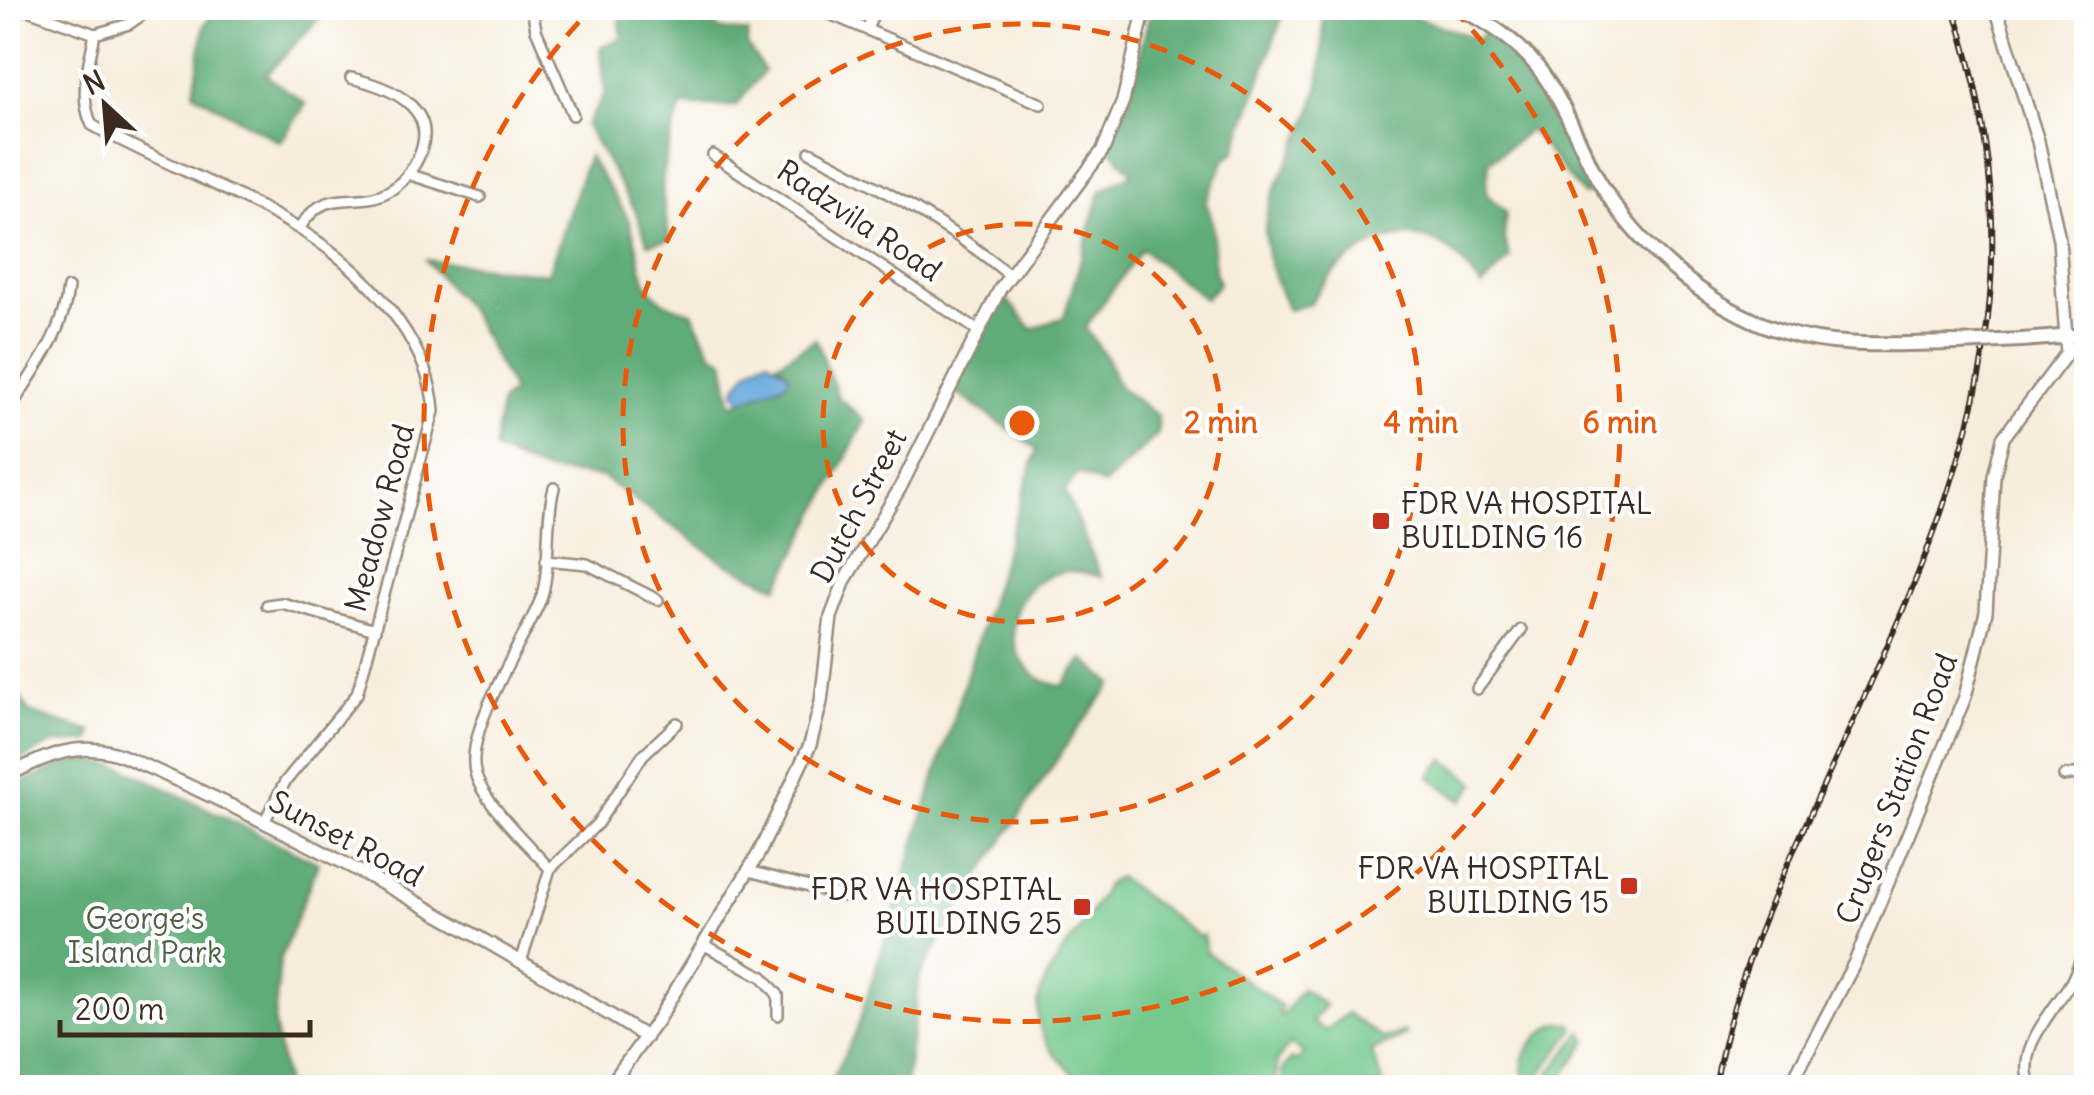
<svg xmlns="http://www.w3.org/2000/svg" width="2094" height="1095" viewBox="0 0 2094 1095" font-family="Delius,sans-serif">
<rect width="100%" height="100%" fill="#fff"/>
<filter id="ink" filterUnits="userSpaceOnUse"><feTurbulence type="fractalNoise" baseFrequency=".01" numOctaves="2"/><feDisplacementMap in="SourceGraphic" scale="20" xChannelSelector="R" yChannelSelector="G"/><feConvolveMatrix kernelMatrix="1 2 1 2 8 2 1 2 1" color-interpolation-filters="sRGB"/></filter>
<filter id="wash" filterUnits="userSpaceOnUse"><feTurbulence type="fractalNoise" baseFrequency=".0048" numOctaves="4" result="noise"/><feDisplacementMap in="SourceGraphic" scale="40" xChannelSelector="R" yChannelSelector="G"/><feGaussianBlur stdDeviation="2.25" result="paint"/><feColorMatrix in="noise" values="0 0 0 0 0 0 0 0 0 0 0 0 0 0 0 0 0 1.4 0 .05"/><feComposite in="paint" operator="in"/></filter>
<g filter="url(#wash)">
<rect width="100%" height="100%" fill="#f7eddc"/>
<path fill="#73c88c" stroke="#577955" stroke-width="2.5" d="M1444 759 1476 783 1462 801 1430 777Z
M1118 877 1199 937 1203 935 1206 952 1282 1007 1278 1012 1282 1016 1302 989 1325 1005 1312 1022 1326 1031 1347 1013 1383 1039 1404 1031 1406 1035 1371 1051 1385 1087H1282L1283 1068 1292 1059 1297 1062 1304 1053 1290 1044 1277 1061 1276 1087H1091C981 1005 1069 965 1106 885Z
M1560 1023 1572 1024 1574 1030 1531 1086H1525C1514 1059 1536 1032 1560 1023Z
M1582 1032 1588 1040 1556 1087H1539Z"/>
<path fill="#5eac78" stroke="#4c6b4b" stroke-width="2.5" d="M216 8H339L325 12 266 75 306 104 280 142 194 93 204 26Z
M618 8H704L719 30 748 33 747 45 764 71 736 106H682C662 165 656 178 670 240L648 244 634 208 586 126 605 93 601 48 622 37Z
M1151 8H1279L1282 17 1235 152 1225 159 1205 203C1221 228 1207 257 1219 283L1205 299 1142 249 1085 328 1107 358 1118 386 1158 416V434L1104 485 1078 473 1065 491 1101 577C1089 574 1074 569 1062 572 997 584 997 677 1063 686L1083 659 1113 684 1075 732 961 904 920 976 905 1087 827 1088 856 1032 1037 449 953 390 1003 295 1032 329 1064 317 1101 190 1132 174 1110 147 1128 103Z
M1323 8H1389L1478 39 1485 31C1548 73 1566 125 1598 190L1583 195 1530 130 1489 162 1486 194 1506 212 1504 239 1510 258 1482 287C1471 273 1460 257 1445 247 1396 215 1333 262 1310 304L1288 310C1236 202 1285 195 1315 100 1324 72 1322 37 1323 8Z
M588 156C601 178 621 201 630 224 647 268 633 299 692 312L712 353 724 359 732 405 763 389 781 386 789 374 777 363 816 339 838 397 865 421 778 587 725 563 602 477 543 471 494 450 501 402 513 391 470 312 426 260 548 274Z
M8 676 29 712 92 732 90 741 52 744 8 768Z
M86 760 124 768 318 863 280 960 274 1024 286 1087H8V789L66 763Z"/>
<path fill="#6eade1" stroke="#546c80" stroke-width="2.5" d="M768 359 789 374 787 382 741 401 735 390C744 375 750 366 768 359Z"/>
</g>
<g filter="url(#ink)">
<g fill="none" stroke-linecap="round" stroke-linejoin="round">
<g stroke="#998c7d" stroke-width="14">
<path id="minor" d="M22 8 95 34
M532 8 536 30 573 115
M816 8 1041 104
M867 29 876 8
M95 34C89 64 78 96 92 125 200 186 324 214 398 320 417 347 432 377 434 411L357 694 285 782 264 822
M95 34 129 24 152 8
M810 152C881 188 948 224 1009 275
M713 155 977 330
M408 174 480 197
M301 226C328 184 355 210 389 191 401 185 414 168 419 156 440 108 390 87 351 78
M8 412C32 372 63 336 68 288
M546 560 587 564 658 600
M267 605 282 603 375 630
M1477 689 1521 630
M2064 776 2086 772
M550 869C530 846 481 801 475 772 465 728 523 643 540 601 552 570 544 525 554 488
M749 871 843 896
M705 945 763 977 778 995V1015
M521 962 550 869 597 824 643 755 677 723
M2010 1088 2028 1079
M2031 1088C2014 1048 2052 1014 2071 982 2077 971 2081 958 2086 946"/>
</g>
<g stroke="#998c7d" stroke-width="16">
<path id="tertiary" d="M8 776C45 755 81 740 123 756 304 835 479 934 646 1037
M608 1088 657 1021 759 853 810 745 821 702 831 617 845 580 900 488 1000 289 1103 150 1123 101 1145 8
M1789 1088 1855 962 1965 697 1986 612 1994 476 2003 438 2067 353 2059 239 2038 141 1996 8"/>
</g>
<g stroke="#998c7d" stroke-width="18">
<path id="secondary" d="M1458 8C1540 46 1555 90 1591 166 1627 239 1706 308 1784 332 1839 350 1901 343 1958 343
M2021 340 2086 335"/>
</g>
<use href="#minor" stroke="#fff" stroke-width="9"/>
<use href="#tertiary" stroke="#fff" stroke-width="11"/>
<use href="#secondary" stroke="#fff" stroke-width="12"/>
<g stroke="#3b2a1e" stroke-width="6">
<path id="rail" d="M1715 1088C1733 980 1779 881 1825 782 1950 512 2050 311 1954 8"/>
</g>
<use href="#rail" stroke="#fff" stroke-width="2.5" stroke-dasharray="8" stroke-linecap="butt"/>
<g stroke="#998c7d" stroke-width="18" stroke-linecap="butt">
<path id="secondary-bridge" d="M1958 343 2021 340"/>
</g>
<use href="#secondary-bridge" stroke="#fff" stroke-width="12"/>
</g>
</g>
<g fill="none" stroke="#e8590c" stroke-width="5" stroke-dasharray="18 12">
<circle cx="1022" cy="423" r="199"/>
<circle cx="1022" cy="423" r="399"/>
<path d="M1452 8A598 598 0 1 1 592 8"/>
</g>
<g fill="#c8321e" stroke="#fff" stroke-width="4">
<rect x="1371" y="511" width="20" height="20" rx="5"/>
<rect x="1619" y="876" width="20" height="20" rx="5"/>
<rect x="1072" y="897" width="20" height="20" rx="5"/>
</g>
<g text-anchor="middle" stroke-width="8" stroke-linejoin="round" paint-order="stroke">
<g font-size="30" fill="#3b2a1e" stroke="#fff">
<text transform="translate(859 221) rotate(34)" y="10">Radzvila Road</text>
<text transform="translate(859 506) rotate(-62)" y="10">Dutch Street</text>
<text transform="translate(380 518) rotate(-75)" y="10">Meadow Road</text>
<text transform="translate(1897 789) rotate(-69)" y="10">Crugers Station Road</text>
<text transform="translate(346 839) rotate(28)" y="10">Sunset Road</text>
</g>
<g font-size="30" fill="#3b2a1e" stroke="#fff" text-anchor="end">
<text x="1401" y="514" text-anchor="start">FDR VA HOSPITAL<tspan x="1401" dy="34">BUILDING 16</tspan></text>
<text x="1609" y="879">FDR VA HOSPITAL<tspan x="1609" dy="34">BUILDING 15</tspan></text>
<text x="1062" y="900">FDR VA HOSPITAL<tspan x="1062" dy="34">BUILDING 25</tspan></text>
</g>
<g font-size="30" fill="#4f6144" stroke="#fff">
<text x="145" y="929">George's<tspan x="145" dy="34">Island Park</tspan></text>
</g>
</g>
<circle cx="1022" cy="423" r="15" fill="#e8590c" stroke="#fff" stroke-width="5"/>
<g font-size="30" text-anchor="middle" font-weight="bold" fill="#e8590c" stroke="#fff" stroke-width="8" stroke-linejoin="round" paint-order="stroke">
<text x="1221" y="433">2 min</text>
<text x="1421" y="433">4 min</text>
<text x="1620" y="433">6 min</text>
</g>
<rect width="2094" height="1095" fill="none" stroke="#fff" stroke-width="40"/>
<g transform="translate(105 105) rotate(334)" stroke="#ffffff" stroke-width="8" paint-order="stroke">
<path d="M0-8L18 38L0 25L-18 38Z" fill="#3b2a1e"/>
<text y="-15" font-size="28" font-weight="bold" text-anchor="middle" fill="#3b2a1e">N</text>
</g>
<path d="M60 1020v15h250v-15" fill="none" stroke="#3b2a1e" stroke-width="5"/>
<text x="75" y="1020" font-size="30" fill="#3b2a1e" stroke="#ffffff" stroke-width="8" paint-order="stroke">200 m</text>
</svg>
